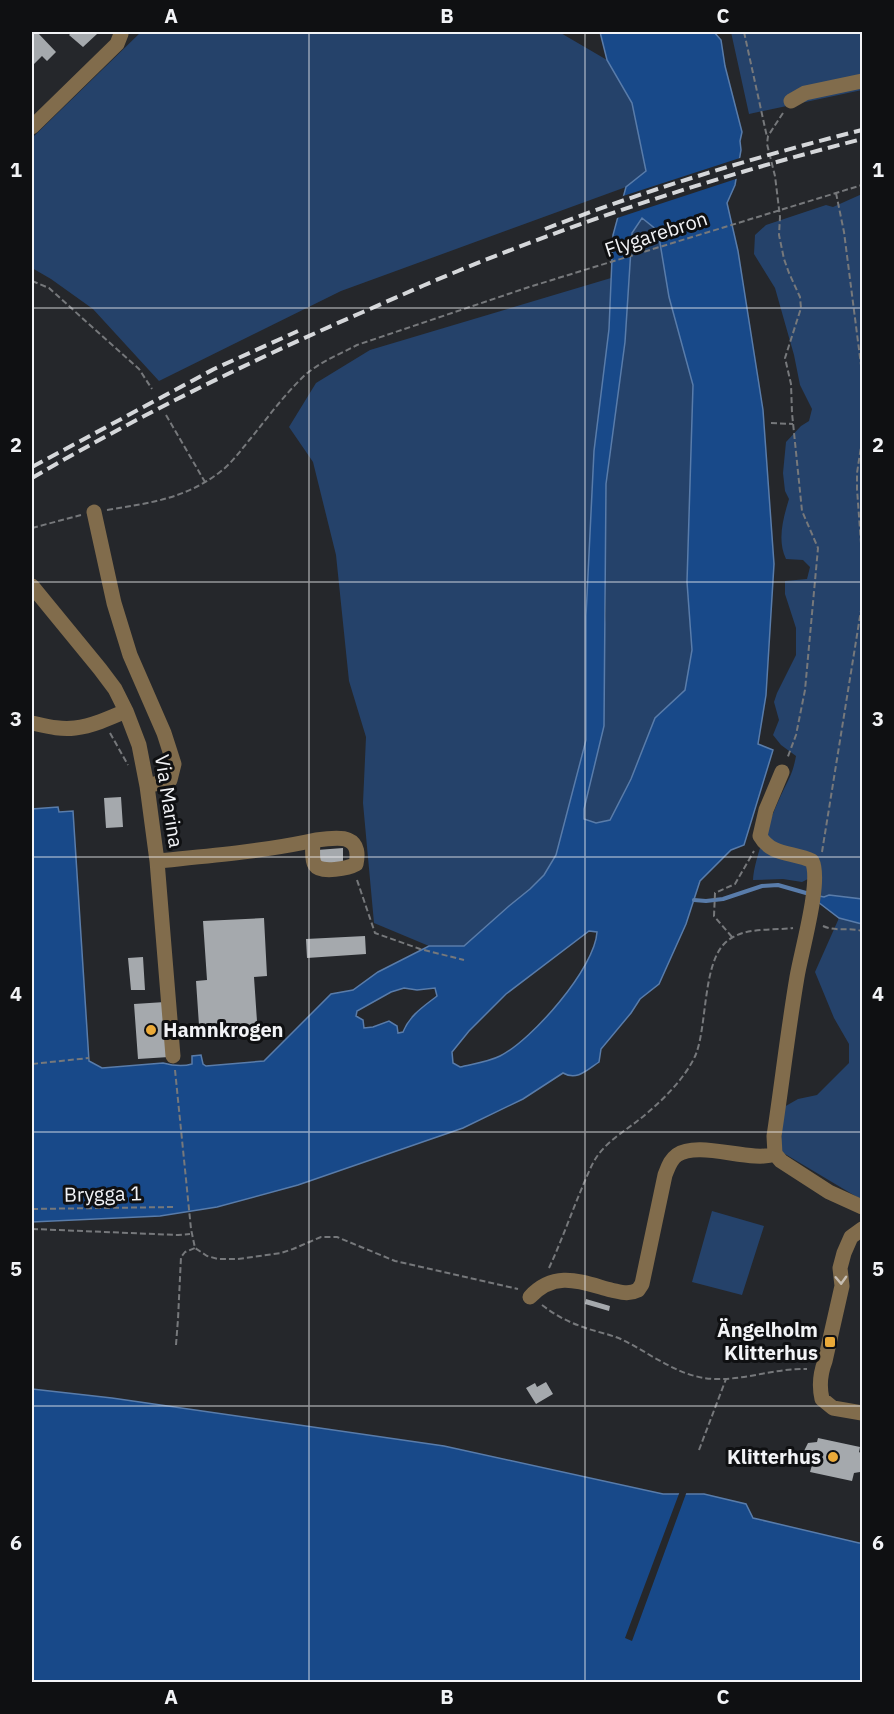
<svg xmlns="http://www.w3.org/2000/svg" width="894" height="1714" viewBox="0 0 894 1714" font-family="'IBM Plex Sans',sans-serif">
<rect width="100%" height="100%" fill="#25272b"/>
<path fill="#25426a" d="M141 32H559L607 60 632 103 646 172 626 187 341 291 159 381 93 309 51 279 32 268V138Z
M731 32H862V90L749 114Z
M862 194V899L829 895 824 897 819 896 808 879 802 882 783 879 753 880C754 857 773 812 783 791 790 777 793 772 796 756L781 745 773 735 779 720 774 702 777 693 796 655V628L785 594V581L807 579 810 567 803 560 786 559C777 540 783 519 789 499L785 491 783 473 786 442 801 426 809 421 812 409 800 385 794 355 775 288 754 254 755 235 766 225 826 205 833 207Z
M642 218 658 230 669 297 694 385 687 582 692 650 685 690 655 718 631 779 610 820 596 823 584 819V809L606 615V484L625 342 632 233Z
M611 278 609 329 586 616V740L556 855 544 875 530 889 509 906 464 946H429L374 923 363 803 366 737 349 681 336 555 313 462 289 427 316 383 370 350Z
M839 918 862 924V1200L780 1151 784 1107 798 1099 817 1095 849 1063V1044L834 1018 815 972Z
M712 1211 764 1226 742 1295 692 1282Z"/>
<path fill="#184989" stroke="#597caa" stroke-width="1.5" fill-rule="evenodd" d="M600 32H714L721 40 725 66 742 132 740 141 741 150 735 185 727 203 738 251 763 410 774 564 766 695 758 744 773 750 744 845 731 850 700 881 686 924 659 984 640 999 631 1013 601 1049 599 1062C587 1070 577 1081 563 1073L523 1099 463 1128 298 1185 217 1207 160 1216 32 1222V809L58 807 59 812 73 811 89 1061 102 1068 163 1063C174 1066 182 1067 192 1064V1056L201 1055 203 1064 206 1066 264 1061 331 994 353 990 378 972 429 946H464L509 906 530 889 544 875 556 855 586 740V616L594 451 609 329 613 235 626 187 646 171 632 103 607 60ZM642 218 658 231 669 297 693 385 687 582 692 650 685 690 655 718 631 779 610 820 596 823 584 819V809L604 726 606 484 625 342 632 233ZM589 931 597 932C595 968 532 1040 500 1056 488 1062 472 1064 460 1067L453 1063 452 1052 469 1031 506 994ZM404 988 417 990 435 988 437 996C423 1007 410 1015 403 1032L398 1033 397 1026 389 1021 373 1027 364 1028 363 1020 356 1016 357 1011 391 992Z
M829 895 862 899V924L839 918 818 902 819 896 824 897Z
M32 1389 112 1398 444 1446 663 1494H704L746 1504 753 1518 859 1543H862V1682H32Z"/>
<path fill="#25272b" d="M743 157 739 178 614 219 620 197Z
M680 1491H687L632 1641 625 1638Z"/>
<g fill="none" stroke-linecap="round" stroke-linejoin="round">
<path stroke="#597caa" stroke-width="4" d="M694 900 706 901 723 899 762 886 778 885 806 893"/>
</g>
<path fill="#a5a9ad" d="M33 32H37L56 52 47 61 42 56 32 66V33Z
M68 32H95L97 34 83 47 69 35 70 34Z
M121 797 123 827 106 828 104 798Z
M343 848V863L318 865 317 850Z
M264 918 267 976 254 977 258 1036 200 1040 196 981 207 980 203 921Z
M365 936 366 954 307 958 306 939Z
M143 957 145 990H131L128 958Z
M165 1002 169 1057 138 1059 134 1004Z
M586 1299 610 1306 609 1311 585 1304Z
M546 1382 553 1394 536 1404 526 1388 535 1383 537 1387Z
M818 1438 860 1447 859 1452 862 1454V1469L860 1472 854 1473 852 1481 810 1472 812 1465 805 1460 804 1451 808 1443 817 1442Z"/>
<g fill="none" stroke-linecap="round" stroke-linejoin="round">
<path stroke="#76787b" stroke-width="2" stroke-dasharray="6 3" stroke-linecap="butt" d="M744 32 767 137
M783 113 768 136 767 144 775 176 780 217 779 235 784 259 789 273 800 297 801 308 785 358 791 384 792 413 802 511 818 548 805 690 796 735 787 759
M836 193 844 232 862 373
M32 281 49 288 80 316 139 369 152 389
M166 415 205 482
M771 423 793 424
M862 440 857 473V489L862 557
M107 510C149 503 185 499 220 472 232 463 241 450 251 438 268 417 285 394 305 375 320 362 340 354 357 345L529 287 862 185
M32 528 81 515
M110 733 128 765
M822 852 862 604
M357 880 375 933 420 949 464 960
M823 926C836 932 849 927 862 931
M732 937 714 916 715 893 735 884 754 851
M32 1064 89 1058
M175 1070 191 1229 195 1248 207 1256 218 1259H238L281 1253 293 1249 321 1237H337L395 1261 518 1289
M32 1209 175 1207
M32 1229 178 1235 190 1234
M549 1268C562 1240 572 1211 584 1183 588 1174 592 1163 598 1155 609 1140 626 1130 640 1119 660 1103 686 1078 696 1054 707 1025 703 966 724 944 741 926 771 931 793 928
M542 1305C555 1315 568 1322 583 1327 596 1332 610 1334 623 1340 653 1355 680 1378 715 1379 746 1380 776 1368 807 1369
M176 1345 178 1319 181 1257 185 1252 195 1248
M699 1450 726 1379"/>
<path stroke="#816c4c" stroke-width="15" d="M791 101 805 93 862 81
M32 127 117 44 121 34 120 32
M94 512 114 603 130 655 164 733 174 764 170 780 147 786
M32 586 100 669 115 689 126 711 139 745 147 786 157 861 173 1056
M32 723C46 726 60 730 75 728 92 726 110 718 126 711
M782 772 766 810 760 836C771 856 794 852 812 861 822 881 801 952 797 977 788 1030 782 1083 774 1136L775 1154 781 1161 829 1192 862 1207
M157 861C207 856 257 852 306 842 315 840 340 836 348 840 358 844 358 855 356 864 349 868 321 874 315 865 311 859 313 847 313 841
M862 1229 851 1237 844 1253 840 1268 842 1286 825 1361C820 1374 819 1386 822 1399L833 1408 862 1413
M530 1297C555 1270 581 1282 611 1290 621 1292 628 1295 638 1290L642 1284 665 1175C668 1168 670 1160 677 1155 699 1140 751 1163 775 1154"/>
<path stroke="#d5d7da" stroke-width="4" stroke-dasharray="12 6" stroke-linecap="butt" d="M545 229C649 189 755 157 862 130
M32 467 214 369 298 331
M32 478C138 416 250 361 363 312 395 298 426 284 458 271 589 217 726 174 862 139"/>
</g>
<defs><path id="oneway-chevron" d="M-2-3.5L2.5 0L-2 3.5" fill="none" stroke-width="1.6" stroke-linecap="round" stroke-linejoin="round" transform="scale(1.5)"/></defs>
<use stroke="#c5bdb2" href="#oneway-chevron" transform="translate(841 1280) rotate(88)"/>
<path fill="none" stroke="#f2f3f6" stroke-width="1.5" stroke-opacity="0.55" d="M309 32V1682M585 32V1682M32 308H862M32 582H862M32 857H862M32 1132H862M32 1406H862"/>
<g fill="#ebaa39" stroke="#0f1012" stroke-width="2">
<circle cx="151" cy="1030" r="6"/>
<rect x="824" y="1336" width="12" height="12" rx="3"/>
<circle cx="833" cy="1457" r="6"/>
</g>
<g text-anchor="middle" stroke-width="6" stroke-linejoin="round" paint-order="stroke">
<g font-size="20" fill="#f2f3f6" stroke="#0f1012">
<text transform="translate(656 234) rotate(-18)" y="7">Flygarebron</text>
<text transform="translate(169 801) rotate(81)" y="7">Via Marina</text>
<text transform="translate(103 1194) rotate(-1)" y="7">Brygga 1</text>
</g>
<g font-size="20" font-weight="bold" fill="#f2f3f6" stroke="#0f1012" text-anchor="end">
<text x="163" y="1037" text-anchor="start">Hamnkrogen</text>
<text x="818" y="1337">Ängelholm<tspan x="818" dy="23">Klitterhus</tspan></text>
<text x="821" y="1464">Klitterhus</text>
</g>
</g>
<rect width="894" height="1714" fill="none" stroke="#0f1012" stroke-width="66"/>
<rect x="33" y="33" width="828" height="1648" fill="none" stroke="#f2f3f6" stroke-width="2"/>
<g font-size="20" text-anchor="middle" font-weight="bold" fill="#f2f3f6">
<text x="171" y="23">A</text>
<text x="447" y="23">B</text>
<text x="723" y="23">C</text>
<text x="16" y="177">1</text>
<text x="878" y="177">1</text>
<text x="16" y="452">2</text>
<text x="878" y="452">2</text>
<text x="16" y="726">3</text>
<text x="878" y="726">3</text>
<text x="16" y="1001">4</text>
<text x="878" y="1001">4</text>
<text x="16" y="1276">5</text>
<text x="878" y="1276">5</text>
<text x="16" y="1550">6</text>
<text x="878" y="1550">6</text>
<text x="171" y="1704">A</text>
<text x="447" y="1704">B</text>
<text x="723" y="1704">C</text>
</g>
</svg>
